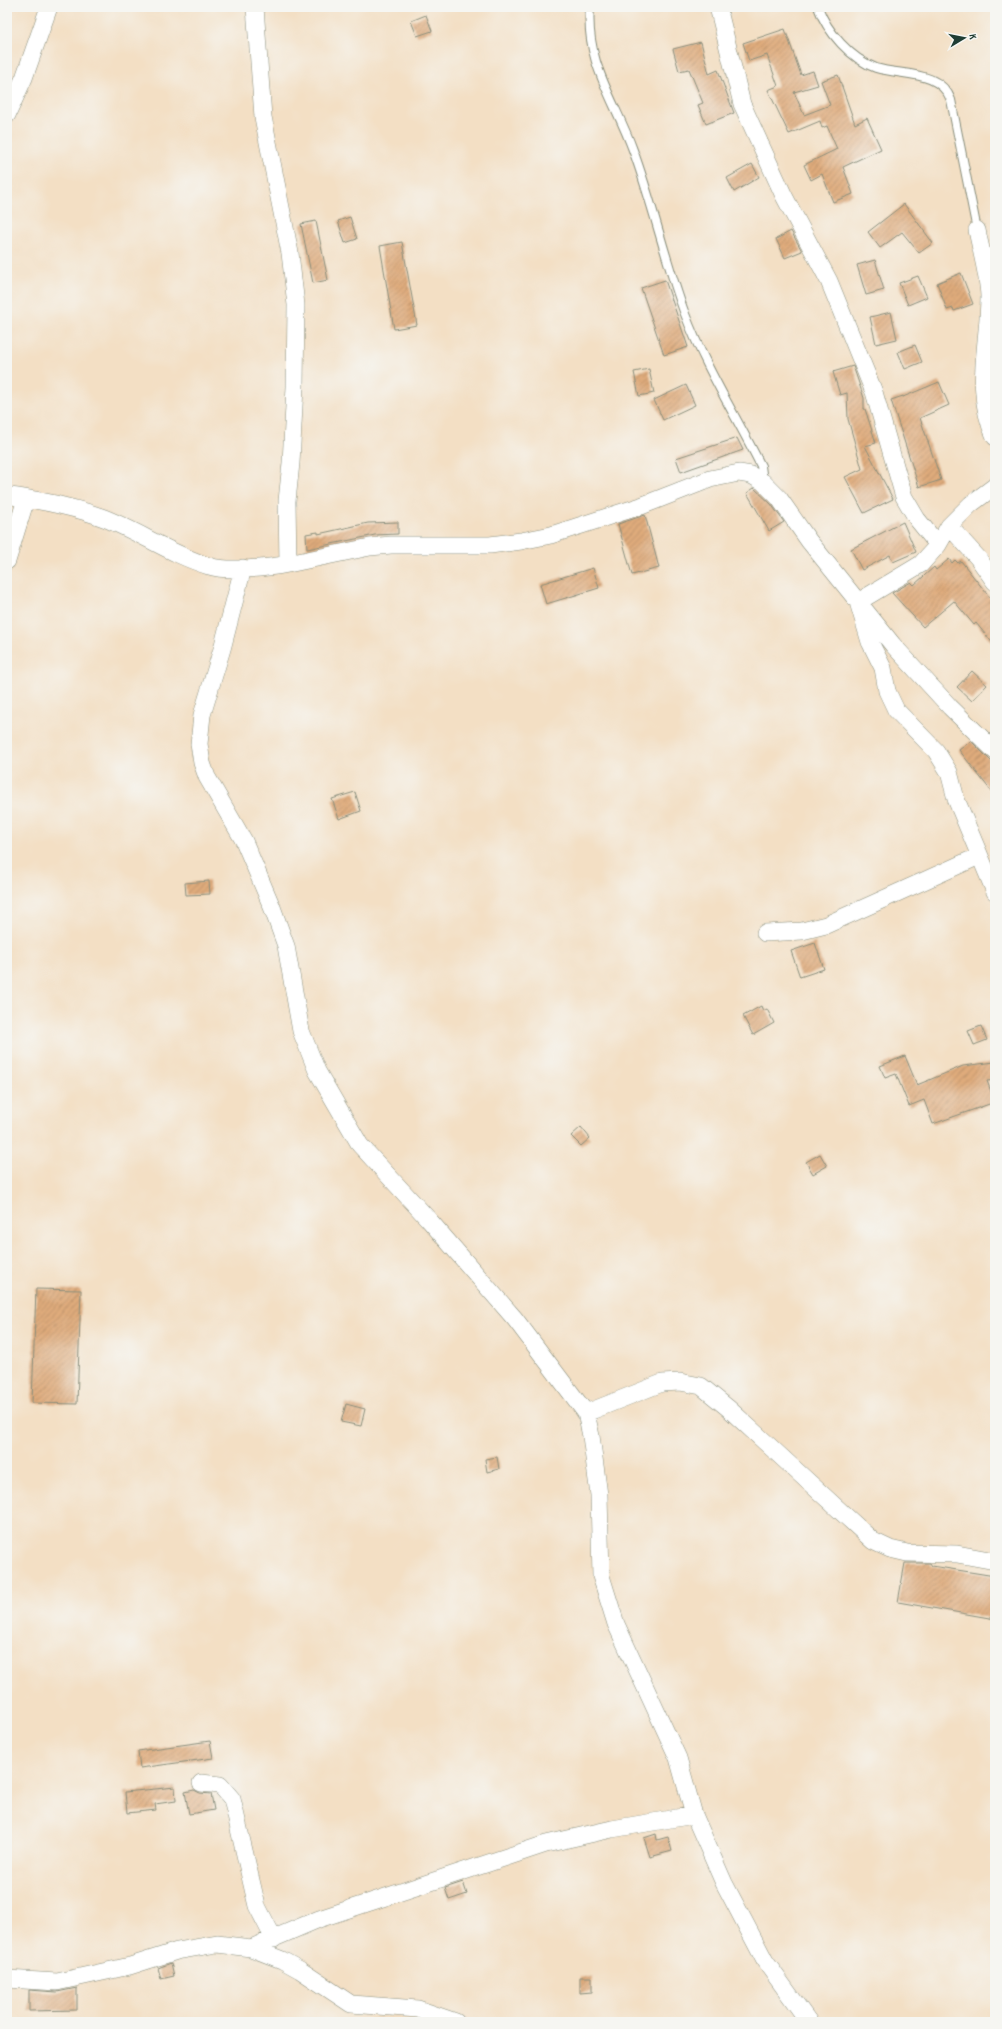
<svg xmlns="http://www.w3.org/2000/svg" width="1002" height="2029" viewBox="0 0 1002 2029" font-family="Dekko,sans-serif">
<defs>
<pattern id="building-hatch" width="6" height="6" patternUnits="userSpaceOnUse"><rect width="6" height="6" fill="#dfab7c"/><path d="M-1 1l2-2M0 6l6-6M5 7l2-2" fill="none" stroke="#b48c66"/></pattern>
</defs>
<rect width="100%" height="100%" fill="#f6f6f2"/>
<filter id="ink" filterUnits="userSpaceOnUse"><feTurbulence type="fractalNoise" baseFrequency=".025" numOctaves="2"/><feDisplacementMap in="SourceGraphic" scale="8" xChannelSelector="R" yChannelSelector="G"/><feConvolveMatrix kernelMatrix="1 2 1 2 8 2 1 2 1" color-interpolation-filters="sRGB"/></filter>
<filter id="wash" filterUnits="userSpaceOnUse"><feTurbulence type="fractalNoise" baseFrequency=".012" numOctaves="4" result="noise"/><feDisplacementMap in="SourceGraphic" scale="16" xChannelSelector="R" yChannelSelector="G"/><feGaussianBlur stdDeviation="0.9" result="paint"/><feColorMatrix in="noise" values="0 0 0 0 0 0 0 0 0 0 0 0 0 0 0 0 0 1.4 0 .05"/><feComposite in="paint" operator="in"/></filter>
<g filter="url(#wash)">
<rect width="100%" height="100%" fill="#f3dfc4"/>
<g id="blocks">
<path fill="url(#building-hatch)" d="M426 15 432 31 417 36 411 21Z
M785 29 801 75 813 71 818 85 794 92 804 115 830 105 821 81 838 75 855 124 867 118 881 149 843 167 853 194 833 202 822 174 811 180 804 165 837 149 827 126 822 128 820 121 789 134 768 90 778 86 767 55 749 61 743 43Z
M701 42 709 74 718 70 734 113 706 124 698 105 703 103 689 69 679 71 673 49Z
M752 164 759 177 734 192 727 178Z
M904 204 933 243 919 253 902 232 880 248 868 232Z
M350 217 357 239 345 243 338 221Z
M316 221 328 280 313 283 301 224Z
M791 231 802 251 785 258 776 239Z
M402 242 417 325 394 329 380 246Z
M875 260 884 290 866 295 857 265Z
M961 273 973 304 954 311 953 308 947 310 937 283Z
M918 276 927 297 908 305 899 283Z
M665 280 688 347 664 355 641 288Z
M891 312 897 339 876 344 870 317Z
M915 345 922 362 905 369 898 352Z
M853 366 864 398V409H865L876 443 865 446 893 499 864 513 845 477 862 469 848 419 847 393 840 395 833 372Z
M649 369 654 393 639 396 634 372Z
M939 382 949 405 920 418 941 480 919 487 891 400 903 396V397Z
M686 385 695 405 663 420 654 400Z
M737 438 743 450 681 472 676 458Z
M754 488 771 504 784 522 769 531 747 493Z
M645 515 659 568 632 575 618 524Z
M398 522V534L375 535 307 549 306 534 318 532V534L368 523Z
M903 522 916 552 893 562 890 555 862 570 851 549Z
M949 559 952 563 955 560 958 563 961 561 995 604V646L976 623 974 625 954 601 923 627 892 593 911 582 914 585 934 567 936 570Z
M593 568 599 588 546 604 540 584Z
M972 671 987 685 972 701 957 687Z
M971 741 995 765V796L959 750Z
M355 792 361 811 339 819 332 799Z
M209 881 210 894 186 895 185 883Z
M815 943 824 969 800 977 791 951Z
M761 1006 763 1011 767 1009 774 1023 753 1035 743 1016Z
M981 1026 987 1040 974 1045 968 1031Z
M905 1056 917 1085 963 1066 995 1062V1080L987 1081 995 1102 933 1124 924 1100 909 1106 896 1074 885 1078 880 1066Z
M581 1127 590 1138 581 1146 571 1136Z
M820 1154 827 1166 813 1174 806 1162Z
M36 1289 81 1290 77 1404 32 1403Z
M346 1404 365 1409 361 1426 341 1422Z
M497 1457 499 1469 487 1472 485 1459Z
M905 1563H930L932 1566 995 1576V1619L898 1602Z
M210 1741 213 1758 140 1768 138 1751Z
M175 1787 176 1801 155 1804 156 1810 127 1813 125 1792Z
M194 1790 200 1793 211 1794 214 1810 189 1814 185 1792Z
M656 1834 657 1840 668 1837 672 1851 650 1857 644 1838Z
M463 1882 467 1894 449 1900 445 1888Z
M171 1963 174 1976 161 1979 158 1968Z
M580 1977H592V1992L580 1993Z
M77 1988V2010L29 2011V1990L57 1992Z"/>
</g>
</g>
<g filter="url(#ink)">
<use href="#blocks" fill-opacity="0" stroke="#898e7c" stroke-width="1"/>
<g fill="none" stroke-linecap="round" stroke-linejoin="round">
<g stroke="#898e7c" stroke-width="10">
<path id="lane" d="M590 7C585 63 615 100 633 150 653 204 665 260 685 314 705 367 736 416 761 466L763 481
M818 7C827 32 851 59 876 68 902 76 940 70 951 100L977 230"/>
</g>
<g stroke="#898e7c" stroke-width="18">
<path id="street" d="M718 7 742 104 784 196 829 281 874 392 904 497 917 519 938 545
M7 115 24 78 49 7
M977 230C981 251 988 274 989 296 989 345 973 390 995 437
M995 486 971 504 949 526 938 545 921 564 858 602 870 642 883 668 887 691 896 710 936 751 949 772 956 799 995 892
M7 495C39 501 73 506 104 518 140 532 172 555 209 566 227 572 269 568 288 564L287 501 291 463 295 387 296 305 290 253 263 117 255 7
M949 526 978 558 995 582
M7 561 26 499
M288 564 370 547 391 545H490L521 541 551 535 641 506 710 479 739 473 751 475 763 482 779 498 809 541 893 645 950 707 995 751
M243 568 222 649 202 715 199 744 202 763 207 777 244 841 272 907 286 946 301 1031 317 1071 360 1145 430 1221 515 1319 586 1413 591 1436 599 1495 601 1576 616 1624 678 1758 694 1815 724 1883 765 1961 809 2022
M765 933 802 931 826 925 979 856
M586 1413 662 1383 680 1382 701 1386 728 1408 873 1541 890 1549 907 1553 957 1554 995 1561
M201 1783 220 1785 232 1799 257 1906 274 1939
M251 1948 319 1919 546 1844 612 1829 694 1815
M7 1979 57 1982 130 1966 177 1951 217 1944 251 1948 282 1960 300 1970 351 2004 418 2009 456 2022"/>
</g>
<use href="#lane" stroke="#fff" stroke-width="8"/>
<use href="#street" stroke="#fff" stroke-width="17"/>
</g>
</g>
<rect width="1002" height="2029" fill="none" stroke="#f6f6f2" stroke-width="24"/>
<g transform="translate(964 38) rotate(80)" stroke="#f6f6f2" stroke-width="3" paint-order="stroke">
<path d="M0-3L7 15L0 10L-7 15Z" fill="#1f3d34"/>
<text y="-6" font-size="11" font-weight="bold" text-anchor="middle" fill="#1f3d34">K</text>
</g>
</svg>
